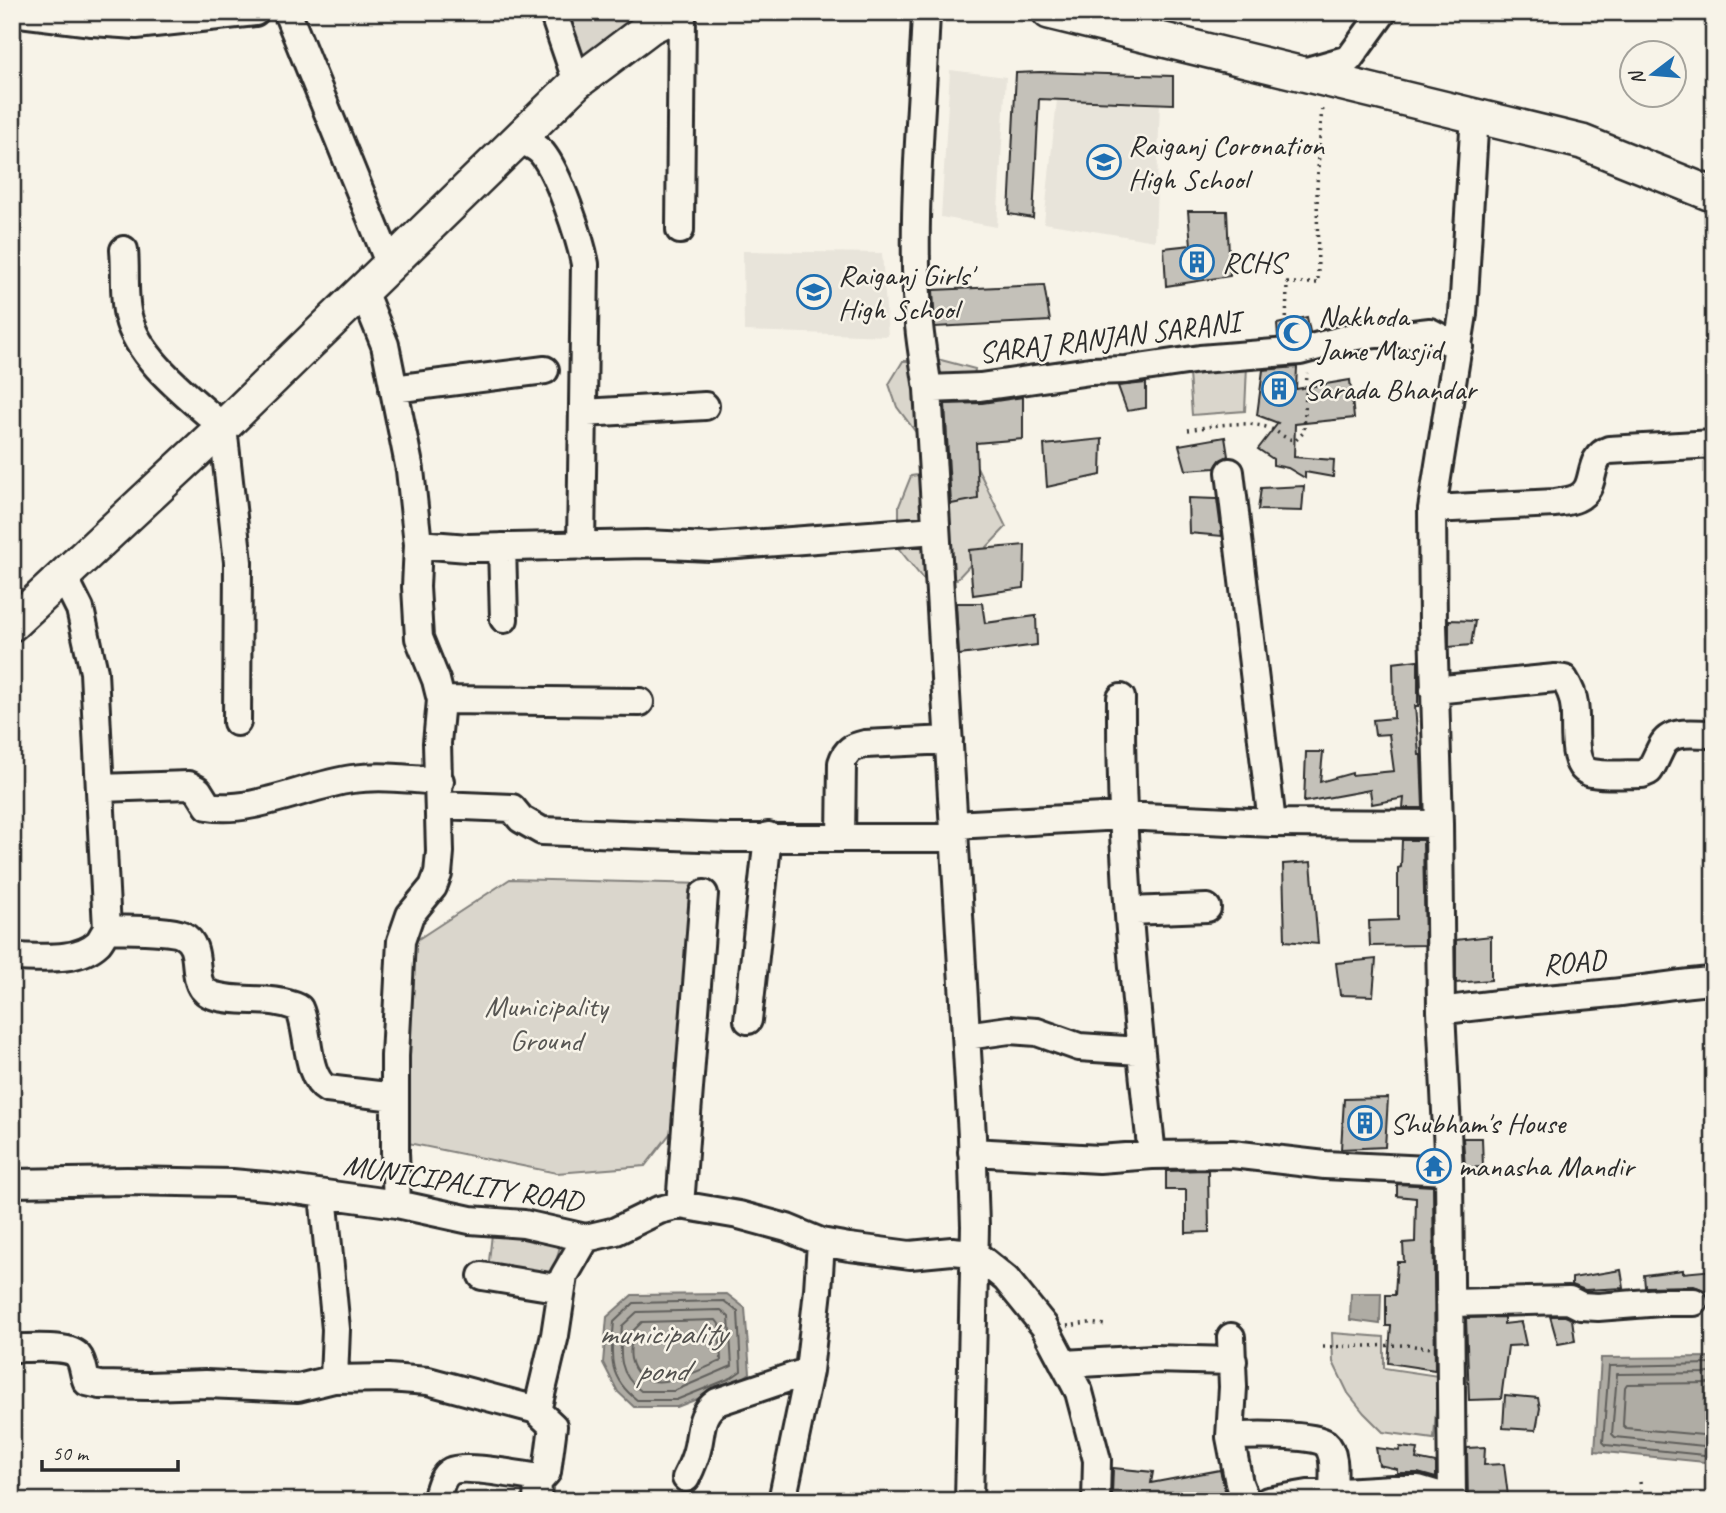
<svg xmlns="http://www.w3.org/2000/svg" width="1726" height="1513" viewBox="0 0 1726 1513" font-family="Caveat,sans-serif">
<rect width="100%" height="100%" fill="#f7f3e8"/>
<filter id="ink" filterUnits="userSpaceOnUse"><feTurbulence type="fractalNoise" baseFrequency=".0143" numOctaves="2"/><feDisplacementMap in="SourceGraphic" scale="14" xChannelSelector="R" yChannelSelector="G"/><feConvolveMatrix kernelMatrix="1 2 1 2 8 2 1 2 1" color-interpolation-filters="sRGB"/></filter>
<g filter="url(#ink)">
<path fill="#e8e4da" d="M950 70 1006 77 997 227 941 217Z
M1058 90 1160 102 1155 241 1044 223Z
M743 251 882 253 888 336 744 331Z"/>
<path fill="#dad6cc" stroke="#82807c" stroke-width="2" d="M565 12H642L582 63Z
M941 360 975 369 967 422 956 444 918 435 897 407 889 384 903 361Z
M1247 365 1245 411 1192 415 1189 374Z
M977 467 1006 527 956 580 923 579 899 549V506L911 476Z
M510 879 705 884 672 1131 645 1166 557 1173 408 1143 403 949Z
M493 1225 561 1242 551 1282 488 1270Z
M1332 1333 1384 1337V1368L1438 1376 1434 1439 1383 1432 1364 1413 1348 1393 1333 1362Z"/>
<path fill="#afaca4" stroke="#7a7874" stroke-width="2" d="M1351 1293H1381L1380 1324 1350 1320Z
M727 1294 745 1308 750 1373 735 1384 677 1407H634L618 1392 603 1363 607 1317 632 1295Z
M1714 1357V1463L1595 1451 1601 1358Z"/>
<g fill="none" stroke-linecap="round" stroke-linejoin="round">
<path stroke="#605f5b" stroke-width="2" d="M724 1301 738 1312 741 1371 731 1378 676 1400H637C607 1377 611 1356 614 1322L634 1303Z
M721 1310 729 1317 732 1366 674 1391H641C617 1373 620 1353 622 1326L637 1312Z
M716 1320 719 1324 721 1361C695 1372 641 1402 631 1359 629 1350 632 1339 633 1331L642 1322Z
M1714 1364 1609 1366 1603 1442 1606 1445 1714 1456
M1714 1373 1617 1374 1612 1434 1615 1437 1714 1447
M1714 1383 1627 1384 1625 1387 1623 1425 1626 1428 1714 1436"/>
</g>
<path fill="#c4c1b9" stroke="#2b2b2b" stroke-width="2" d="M1040 72 1173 76V104L1039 99 1033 218 1009 214 1016 73Z
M1188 211H1227L1230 276 1166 286 1164 248 1191 245Z
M1044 285 1050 321 935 327 933 290Z
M1307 317 1310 332 1278 337 1277 324Z
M1297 367 1296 389 1350 380 1354 418 1295 424 1294 457 1334 460 1333 477 1305 472V478L1288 468 1273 465V459L1258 449 1278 423 1257 415 1263 370Z
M1146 383V408L1127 411 1118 386Z
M1023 397V439L976 443 978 499 951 504 945 404 982 403Z
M1225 437 1228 456 1220 460 1215 468 1186 470 1179 445Z
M1102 439 1101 475 1047 487 1044 445Z
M1304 486 1302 511 1258 510 1261 488Z
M1188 498 1217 499 1222 536 1189 533Z
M1025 545 1024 588 973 595 969 550Z
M956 603H982L985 623 1036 616 1037 645 959 655Z
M1449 620 1475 621 1471 645 1449 647Z
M1418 660V706H1415L1419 755H1421L1423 808H1403L1404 798 1372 804 1370 790 1304 802 1306 752H1323L1320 782 1352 773V775L1394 771 1389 734 1375 735 1373 720 1394 718 1393 663Z
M1402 840H1423L1425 945 1370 946 1369 921 1398 920V868L1401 867Z
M1311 862 1318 944 1285 941 1283 864Z
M1491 936V980L1456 983V940Z
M1376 959 1373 996 1340 995 1336 963Z
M1388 1098 1385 1147 1341 1149 1344 1099Z
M1463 1138H1482L1483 1167 1465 1168Z
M1208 1170 1209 1232 1186 1233V1190H1166V1171Z
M1397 1184 1433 1186 1435 1370 1388 1363 1391 1326H1386V1295H1395L1397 1262H1404L1403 1243 1415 1242 1416 1198 1397 1196Z
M1621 1270 1624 1288 1585 1290 1572 1285V1278Z
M1683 1270V1273L1714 1270V1290H1704L1694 1286 1645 1287 1644 1275Z
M1550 1316H1565L1572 1319 1575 1341 1558 1344Z
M1504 1317V1324L1521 1322 1526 1345 1508 1346 1501 1399 1469 1400 1466 1318Z
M1505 1395 1538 1398 1540 1408 1536 1430 1503 1428Z
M1400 1447 1418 1449 1416 1459 1436 1463V1478L1418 1473H1397V1469L1379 1465 1376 1448 1399 1451Z
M1485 1447 1484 1465 1504 1464 1508 1496 1501 1495V1501H1468L1467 1448Z
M1113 1468 1153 1472 1151 1483 1220 1470 1226 1494 1200 1501H1170V1497L1112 1495Z"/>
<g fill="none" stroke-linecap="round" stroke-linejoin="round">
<g stroke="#2b2b2b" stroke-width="32">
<path id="minor" d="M12 12 92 22 136 25 255 12
M287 12 390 265
M553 12 577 82
M926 12C922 115 910 223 919 325 921 347 925 368 928 389L972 1136 975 1226 969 1501
M1300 73 1349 59 1383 12
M519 139C526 143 537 147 542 153 559 174 580 237 585 264L581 546
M680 230 682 12
M124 250C126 271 123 295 128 316 138 360 190 397 223 427L238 562 237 722
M363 291 385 345 410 470 418 544 416 587 419 638 436 680 441 700 437 743 440 852 438 874 433 887 410 915 401 941 395 1056V1152L397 1204
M393 389 545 370
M928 389 980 387 1090 371 1125 370 1200 359 1300 351 1356 336 1376 334H1413L1430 332 1459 347
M583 413 705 406
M1230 472 1272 823
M1432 509 1555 503C1562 502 1571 501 1577 498 1599 488 1585 458 1609 450L1714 444
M418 544 468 548 646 544 710 547 936 530
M502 547 504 619
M1434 690 1555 678 1564 679C1569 687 1573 695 1574 704 1578 723 1568 768 1592 773 1608 776 1626 774 1642 774L1649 771C1654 764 1657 755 1662 746 1671 728 1697 735 1714 734
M1121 698C1120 851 1135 1003 1152 1155
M441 700 640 702
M100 788 189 785 198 790 208 806C251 814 308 785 352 779 381 775 411 779 440 781
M439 805 512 808 521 819 542 831 727 838H954
M954 825 1122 816 1272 823 1439 824
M841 838 842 763C846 750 852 747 865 744L949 740
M1129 911 1207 908
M107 929C123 930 170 929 182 935 208 948 184 988 215 996 243 1004 270 995 299 1008 310 1032 305 1076 327 1089L395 1097
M12 957C38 957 77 963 98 943 101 940 104 933 107 929L94 672 80 609 64 577
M1441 1011C1495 1003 1548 999 1602 994 1639 991 1676 983 1714 981
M748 1020 768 836
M966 1036 1009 1030 1037 1032 1079 1047 1140 1051
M972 1152 1099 1159 1152 1155 1232 1154 1325 1165 1449 1171
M12 1183 127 1181 232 1183 267 1186 397 1204 470 1220 524 1224 586 1238 616 1231 659 1210 680 1205 739 1215 787 1228 821 1242 849 1247 910 1255 952 1251 974 1253 1006 1279 1044 1326 1079 1392 1097 1460 1096 1501
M323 1194 336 1329 334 1379 388 1378 428 1381 537 1410
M680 1205 704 894
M482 1276 562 1289
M1450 1303 1569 1300 1581 1306 1598 1307 1661 1302H1694
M12 1348C27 1349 69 1344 78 1356 84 1363 83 1374 87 1382L100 1385 148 1386 206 1384 298 1388 334 1379
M1064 1364 1153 1359 1233 1361
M1230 1437 1233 1387 1231 1337
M686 1478C691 1468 696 1457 698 1446 702 1427 700 1414 717 1402L809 1371 818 1290 821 1242
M436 1501C439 1491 441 1476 451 1471 465 1464 523 1476 541 1478
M537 1501 538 1482 547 1472 553 1426 537 1411 555 1335 564 1276 586 1238
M782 1501 809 1371
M1246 1501 1239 1483 1230 1437C1246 1435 1314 1434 1325 1443 1337 1453 1333 1478 1333 1492
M1268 1501 1308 1494 1392 1489H1418L1435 1494 1448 1501
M1452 1501 1449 1171 1441 1011 1439 824 1433 625 1432 509 1463 314 1475 114"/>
</g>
<g stroke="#2b2b2b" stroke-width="38">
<path id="major" d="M1049 12 1582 142 1714 195
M12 624 223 427 577 82 650 27 680 12"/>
</g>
<path stroke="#2b2b2b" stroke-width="3.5" stroke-dasharray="2 5" stroke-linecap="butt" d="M1286 332 1287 283H1318L1317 186 1322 105
M1188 430C1213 426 1241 420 1266 427 1278 430 1284 440 1296 440L1304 432 1307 373
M1067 1326 1088 1323 1107 1325
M1323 1347 1406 1345 1431 1348
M1640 1482 1643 1501"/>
<use href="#minor" stroke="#f7f3e8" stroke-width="26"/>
<use href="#major" stroke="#f7f3e8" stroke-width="33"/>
</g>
</g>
<defs>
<g id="school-ring" transform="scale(1.75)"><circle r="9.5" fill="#f7f3e8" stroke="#1f6fb2" stroke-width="1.5"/><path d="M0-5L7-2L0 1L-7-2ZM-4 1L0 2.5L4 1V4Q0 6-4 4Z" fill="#1f6fb2"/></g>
<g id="building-ring" transform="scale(1.75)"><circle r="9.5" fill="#f7f3e8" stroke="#1f6fb2" stroke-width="1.5"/><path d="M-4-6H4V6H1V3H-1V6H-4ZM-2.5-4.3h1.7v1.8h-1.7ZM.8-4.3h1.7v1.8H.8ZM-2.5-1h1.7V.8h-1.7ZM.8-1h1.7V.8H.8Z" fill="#1f6fb2"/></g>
<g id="mosque-ring" transform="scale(1.75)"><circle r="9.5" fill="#f7f3e8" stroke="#1f6fb2" stroke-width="1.5"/><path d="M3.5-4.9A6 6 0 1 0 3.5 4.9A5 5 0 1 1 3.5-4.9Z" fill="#1f6fb2"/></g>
<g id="temple-ring" transform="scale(1.75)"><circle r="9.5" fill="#f7f3e8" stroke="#1f6fb2" stroke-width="1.5"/><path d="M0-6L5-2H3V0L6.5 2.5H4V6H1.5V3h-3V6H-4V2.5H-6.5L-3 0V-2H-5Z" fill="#1f6fb2"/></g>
</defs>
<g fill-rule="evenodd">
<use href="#school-ring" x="1104" y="162"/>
<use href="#building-ring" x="1197" y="262"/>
<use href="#school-ring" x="814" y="292"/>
<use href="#mosque-ring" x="1294" y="333"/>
<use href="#building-ring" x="1279" y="389"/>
<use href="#building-ring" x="1365" y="1123"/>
<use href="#temple-ring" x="1434" y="1166"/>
</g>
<g text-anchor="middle" stroke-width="5" stroke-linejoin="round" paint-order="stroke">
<g font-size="30" fill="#2b2b2b" stroke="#f7f3e8" text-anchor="start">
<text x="1128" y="155">Raiganj Coronation<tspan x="1128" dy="34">High School</tspan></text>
<text x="1222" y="272">RCHS</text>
<text x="838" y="285">Raiganj Girls'<tspan x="838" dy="34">High School</tspan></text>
<text x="1318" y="326">Nakhoda<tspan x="1318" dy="34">Jame Masjid</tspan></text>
<text x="1304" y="399">Sarada Bhandar</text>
<text x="1390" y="1133">Shubham's House</text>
<text x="1458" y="1176">manasha Mandir</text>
</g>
<g font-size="30" fill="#2b2b2b" stroke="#f7f3e8">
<text transform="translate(1109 337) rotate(-7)" y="10">SARAJ RANJAN SARANI</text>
<text transform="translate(1574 962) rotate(-5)" y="10">ROAD</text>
<text transform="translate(463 1183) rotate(9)" y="10">MUNICIPALITY ROAD</text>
</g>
<g font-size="30" fill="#575653" stroke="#f7f3e8">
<text x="546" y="1016">Municipality<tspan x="546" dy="34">Ground</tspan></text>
</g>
<g font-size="32" font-style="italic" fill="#53524f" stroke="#f7f3e8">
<text x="662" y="1344">municipality<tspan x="662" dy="37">pond</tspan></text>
</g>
</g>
<rect width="1726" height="1513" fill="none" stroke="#f7f3e8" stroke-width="42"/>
<rect x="21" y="21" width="1684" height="1471" fill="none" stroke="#2b2b2b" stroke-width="2.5" filter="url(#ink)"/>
<g transform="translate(1653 74) rotate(254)"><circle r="33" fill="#f7f3e8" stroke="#a5a39c" stroke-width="2"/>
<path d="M0-5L12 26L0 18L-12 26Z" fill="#1f6fb2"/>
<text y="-10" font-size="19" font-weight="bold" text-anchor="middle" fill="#2b2b2b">N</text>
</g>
<path d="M42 1460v10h136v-10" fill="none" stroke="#2b2b2b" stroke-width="3.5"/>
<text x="52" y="1460" font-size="21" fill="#2b2b2b" stroke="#f7f3e8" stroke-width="5" paint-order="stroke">50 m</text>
</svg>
